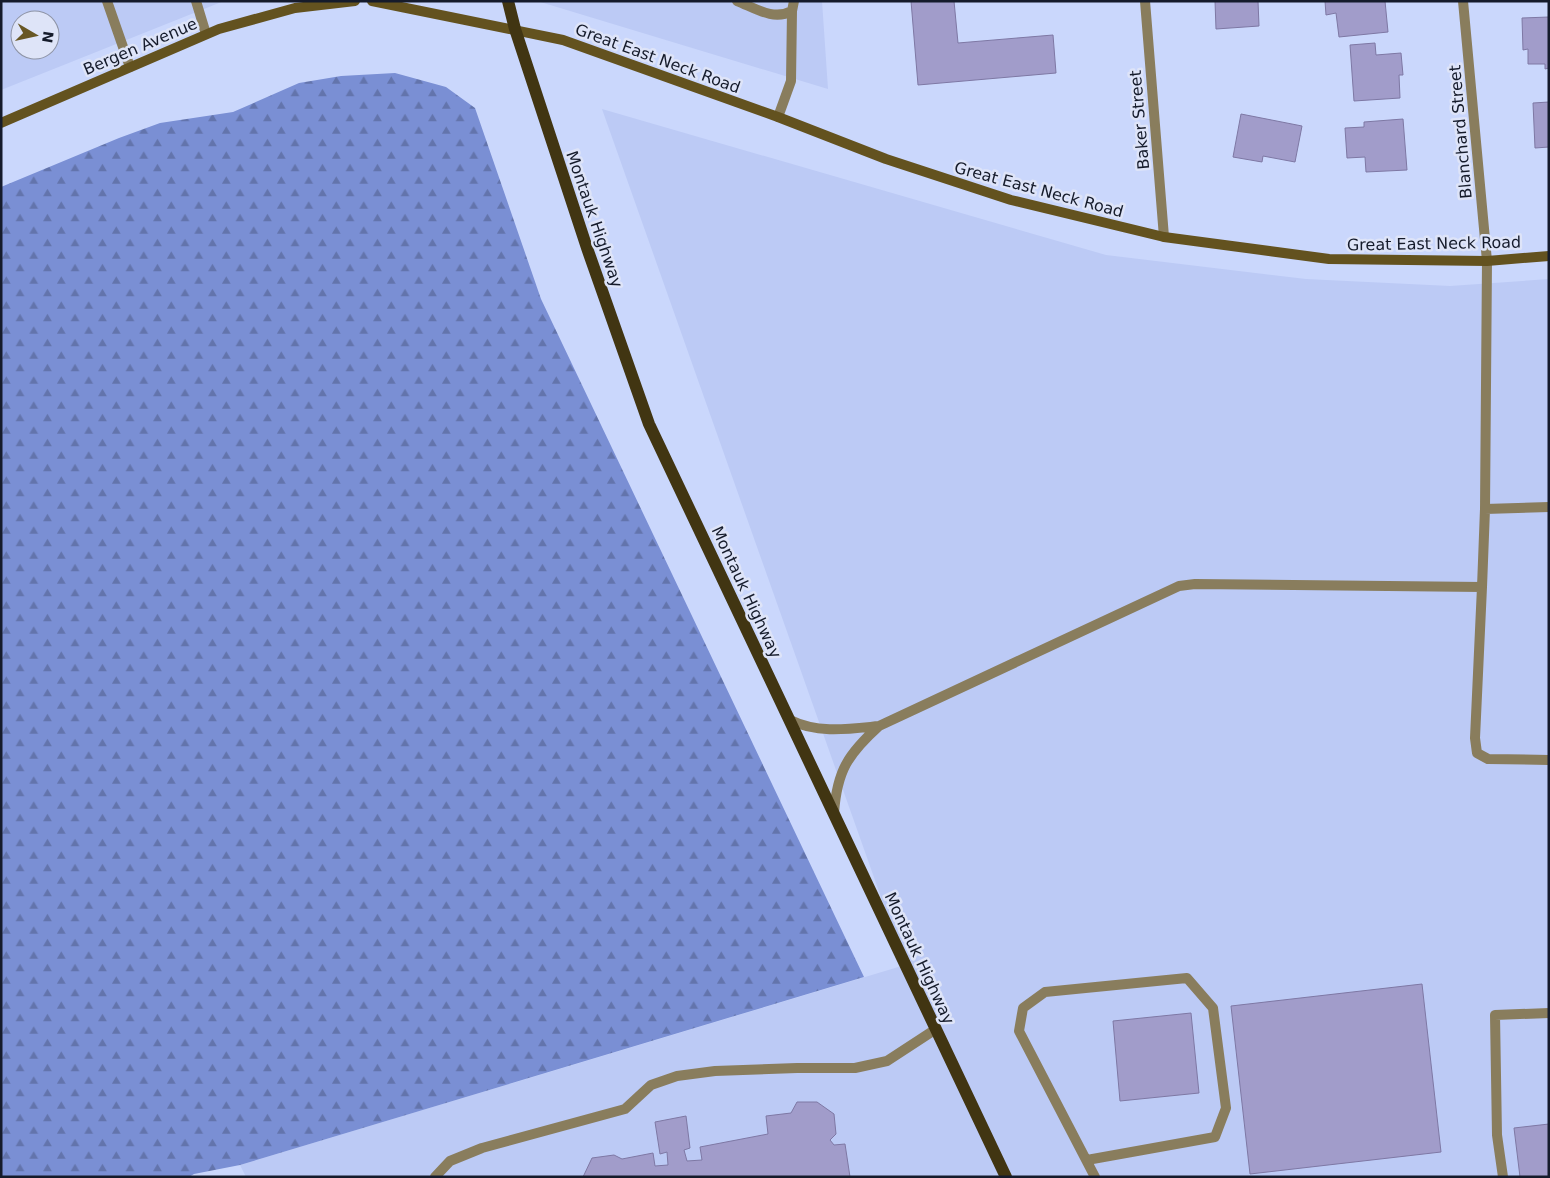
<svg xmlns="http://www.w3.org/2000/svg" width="1550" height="1178" viewBox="0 0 1550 1178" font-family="'DejaVu Sans',sans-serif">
<defs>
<pattern id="forest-firs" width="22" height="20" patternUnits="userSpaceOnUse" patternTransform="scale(1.25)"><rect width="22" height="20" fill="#7a8fd4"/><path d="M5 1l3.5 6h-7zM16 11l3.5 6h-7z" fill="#6374ac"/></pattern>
</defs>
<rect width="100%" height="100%" fill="#cad7fc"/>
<path fill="#bccaf5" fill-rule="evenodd" d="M1 1H224L1 90ZM20 20H50V50H20Z
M537 1H822L828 89Z
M602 109 1106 255 1306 279 1450 286 1549 279V1177H246L240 1165 905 965Z"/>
<path fill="url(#forest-firs)" d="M395 73 446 87 475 108 541 299 864 977 240 1165 194 1174 189 1177H1V187L119 138 160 123 233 112 299 83 341 76Z"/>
<path fill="#a19cca" stroke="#7e78a4" d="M911 1H954L958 43 1053 35 1056 73 918 85Z
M1215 1H1258L1259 26 1216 29Z
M1325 1H1385L1388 32 1339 37 1336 13 1326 15Z
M1549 17V68L1545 69V64H1528V49L1523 50 1522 18Z
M1375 43 1376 55 1401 53 1403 75H1399L1400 98 1354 101 1350 45Z
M1549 102V147L1535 148 1533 103Z
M1241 114 1302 126 1295 162 1263 156 1262 162 1233 157Z
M1403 119 1407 170 1366 172 1365 157 1347 158 1345 128 1364 127V122Z
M1422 984 1441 1152 1250 1174 1231 1006Z
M1191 1013 1199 1093 1120 1101 1113 1021Z
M797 1102H817L834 1114 836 1134 830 1140 834 1145 845 1144 850 1177H583L592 1158 614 1155 622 1159 653 1153 655 1166 668 1165 667 1152 660 1154 655 1122 686 1116 690 1148 684 1150 687 1161 702 1160 700 1147 768 1134 766 1116 791 1113Z
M1549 1124V1177H1520L1514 1128Z"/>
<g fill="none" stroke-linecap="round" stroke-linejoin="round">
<path stroke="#897d5d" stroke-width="10" d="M107 1 130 67
M196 1 206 34
M737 1C755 8 773 21 792 11L794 1
M778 117 791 81 792 11
M1485 509 1549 507
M1482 587 1475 738 1477 753 1488 759 1549 760
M790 720C818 734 849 729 879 726
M834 813C837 771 848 754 879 726L1179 586 1195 584 1482 587 1485 509 1487 261
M1087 1160 1215 1137 1226 1108 1213 1008 1187 978 1045 992 1023 1008 1019 1031 1095 1177
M435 1177 450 1161 482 1148 625 1109 651 1085 677 1076 715 1071 797 1068H855L887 1061 936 1029
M1503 1177 1497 1135 1495 1015 1549 1013"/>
<path stroke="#897d5d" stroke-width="10" d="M1145 1 1164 237
M1463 1 1487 261"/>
<path stroke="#63521f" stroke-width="10" d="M372 1 563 40 778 117 886 159 1011 200 1164 237 1329 259 1487 261 1549 256
M1 123 219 29 295 8 355 1"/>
<path stroke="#413512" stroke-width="12" d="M508 1 515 29 587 248 649 424 1006 1177"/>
</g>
<g text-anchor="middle" stroke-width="5" stroke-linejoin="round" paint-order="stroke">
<g font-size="16" fill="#151b2b" stroke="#dee4f8">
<text transform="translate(140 46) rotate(-23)" y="6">Bergen Avenue</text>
<text transform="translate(658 58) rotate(20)" y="6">Great East Neck Road</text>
<text transform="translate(1139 120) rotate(-95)" y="6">Baker Street</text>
<text transform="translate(1460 132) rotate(-95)" y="6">Blanchard Street</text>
<text transform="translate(1039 189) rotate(15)" y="6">Great East Neck Road</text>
<text transform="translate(595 219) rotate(71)" y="6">Montauk Highway</text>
<text transform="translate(1434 243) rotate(-1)" y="6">Great East Neck Road</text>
<text transform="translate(747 592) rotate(65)" y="6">Montauk Highway</text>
<text transform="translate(920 958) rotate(65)" y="6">Montauk Highway</text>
</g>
</g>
<rect width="1550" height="1178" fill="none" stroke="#151b2b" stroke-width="5"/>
<g transform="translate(35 35) rotate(99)"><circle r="24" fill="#dee4f8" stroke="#8e94a6"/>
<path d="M0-4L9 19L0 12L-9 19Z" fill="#685725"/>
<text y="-8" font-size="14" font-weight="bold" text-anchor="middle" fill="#151b2b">N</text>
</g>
</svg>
